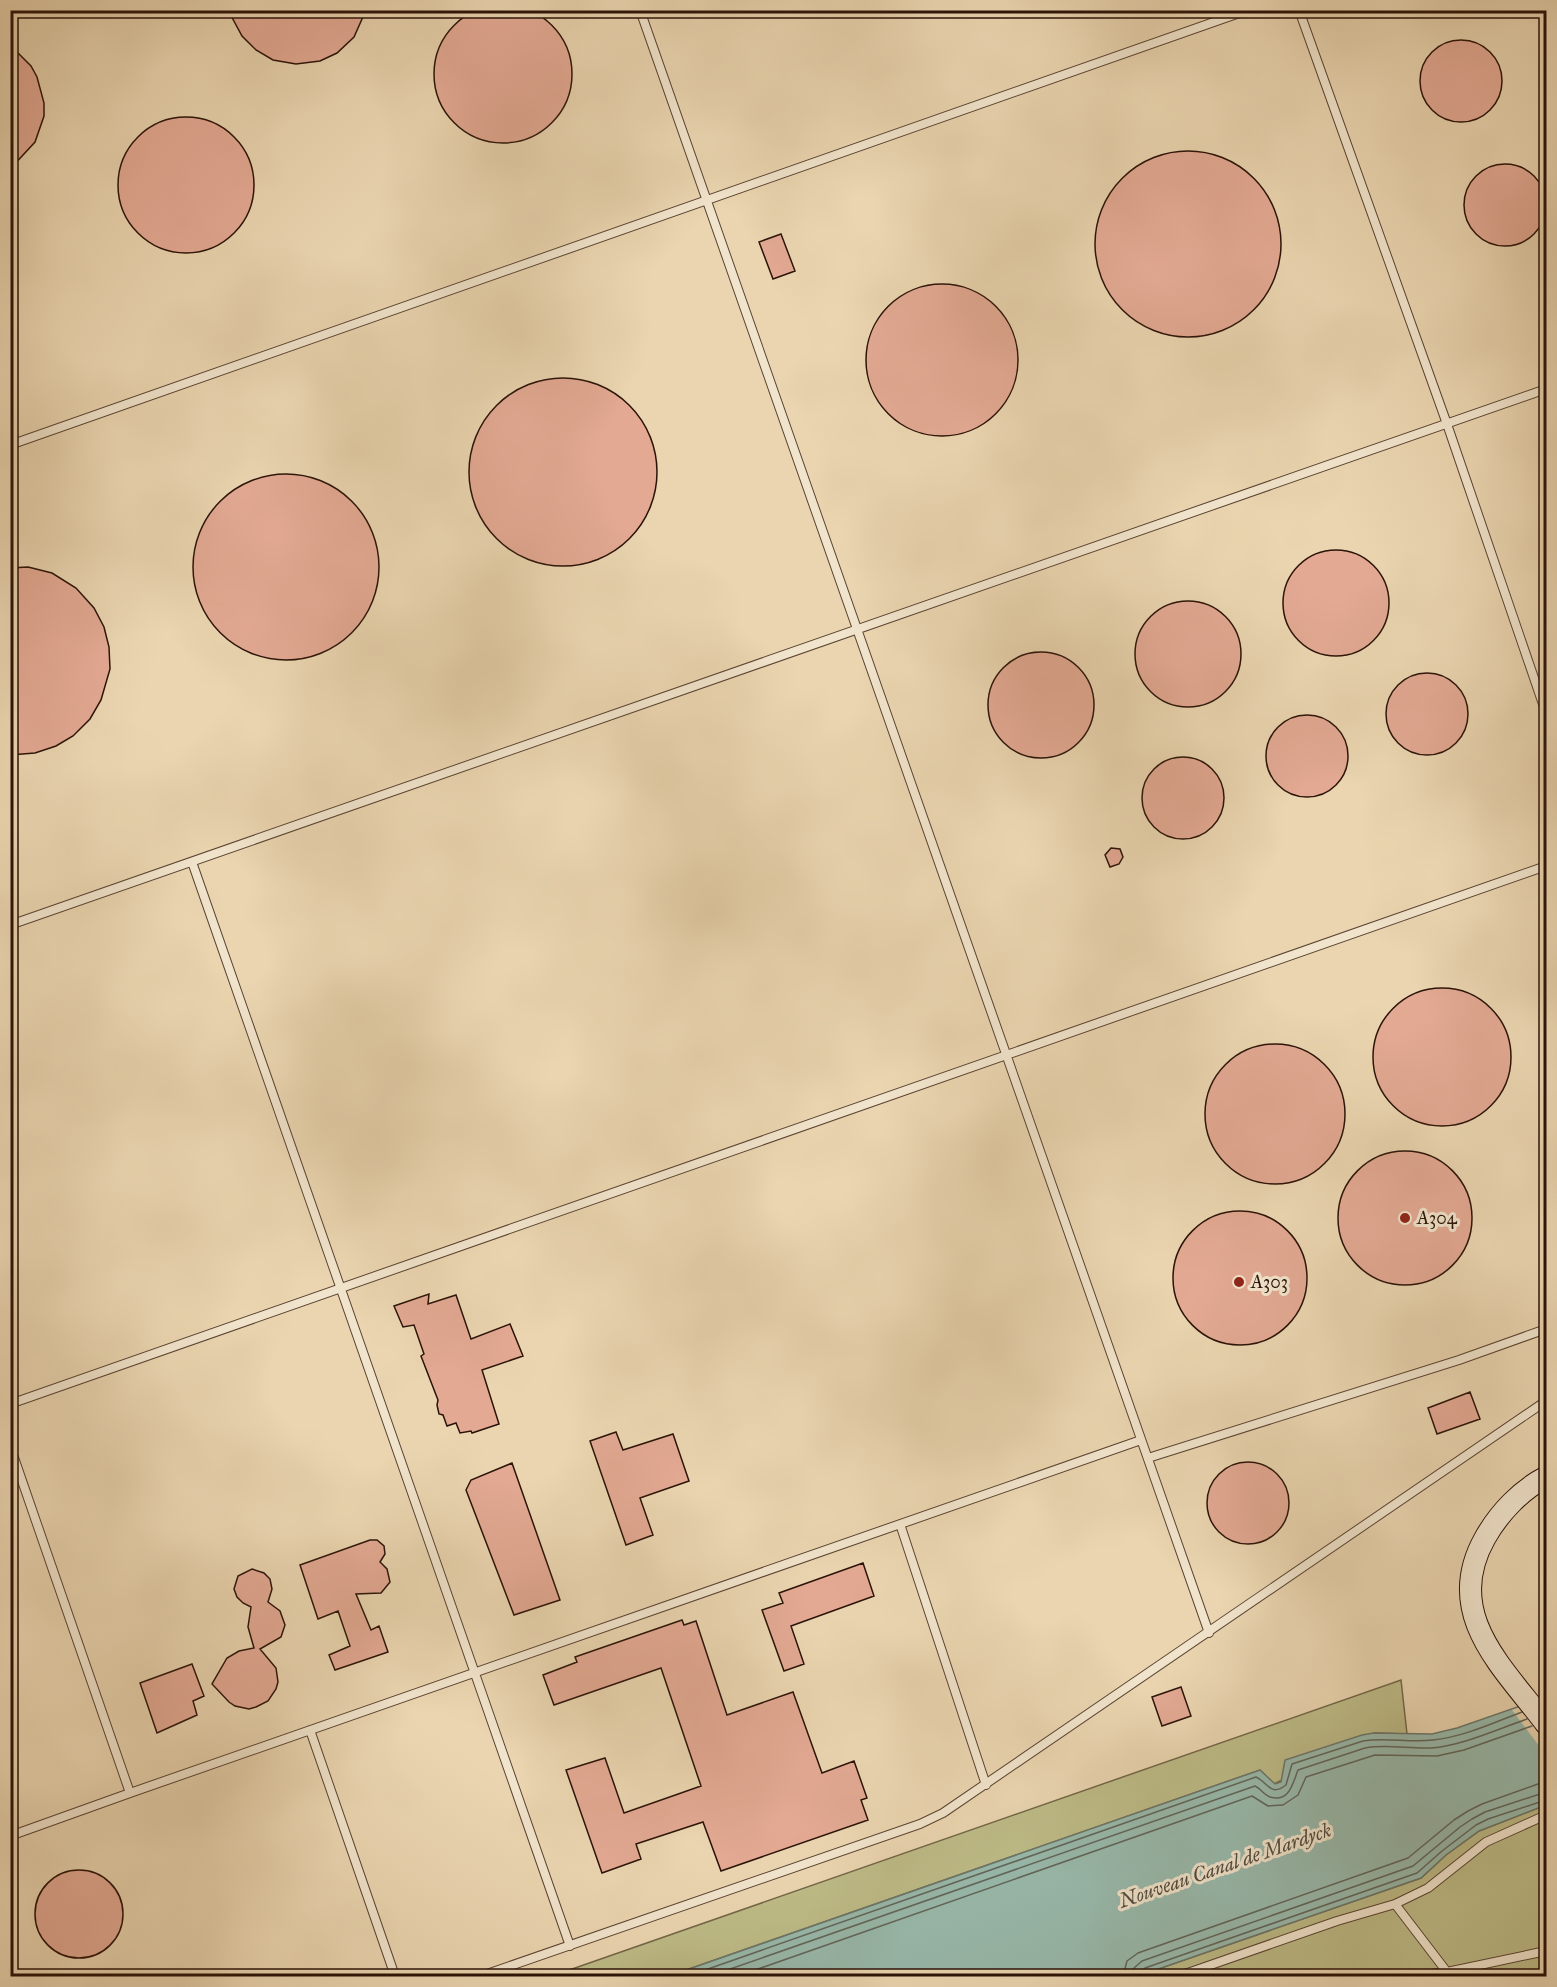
<svg xmlns="http://www.w3.org/2000/svg" width="1557" height="1987" viewBox="0 0 1557 1987" font-family="'IM FELL Great Primer',serif">
	<style>
		.green { fill: #bdbb87; stroke: #746748; stroke-width: 1.5 }
		.water { fill: #98b9ab; stroke: #6c776a; stroke-width: 1.5 }
		.pier { fill: #ead5b0 }
		.lines { fill: none; stroke-linecap: round; stroke-linejoin: round }
		.shore { stroke: #62665a; stroke-width: 1.5 }
		.building { fill: #e3a993; stroke: #2b1308; stroke-width: 1.5 }
		.service-casing { stroke: #5b4432; stroke-width: 10 }
		.secondary-casing { stroke: #2b1308; stroke-width: 23 }
		.service { stroke: #f1e4cc; stroke-width: 8 }
		.secondary { stroke: #f1e4cc; stroke-width: 21 }
		.poi-dot { fill: #8f2418; stroke: #f1e4cc; stroke-width: 2 }
		.labels { text-anchor: middle; stroke-width: 6; stroke-linejoin: round; paint-order: stroke }
		.poi-label { font-size: 18px; fill: #2b1308; stroke: #f1e4cc; text-anchor: start }
		.water-label { font-size: 20px; font-style: italic; fill: #514d41; stroke: #f1e4cc }
	</style>
	<rect width="100%" height="100%" fill="#ead5b0"/>
	<filter id="stains"><feTurbulence type="fractalNoise" baseFrequency=".00333" numOctaves="4"/><feColorMatrix values="0 0 0 0 .2 0 0 0 0 .09 0 0 0 0 .02 0 0 0 .5 -.17"/></filter>
	<radialGradient id="worn" r=".72"><stop offset=".6" stop-color="#630" stop-opacity="0"/><stop offset="1" stop-color="#630" stop-opacity=".3"/></radialGradient>
	<path class="green" d="M 1401,1680 L 1407,1734 L 1374,1733 L 1274,1784 L 1260,1770 L 669,1976 L 552,1976 Z
		M 1546,1805 L 1546,1976 L 1138,1976 L 1421,1878 L 1446,1855 L 1479,1831 Z"/>
	<path class="water" d="M 1546,1697 L 1546,1805 L 1479,1831 L 1446,1855 L 1421,1878 L 1138,1976 L 669,1976 L 1260,1770 L 1275,1784 L 1281,1782 L 1285,1760 L 1362,1735 L 1374,1733 L 1432,1734 L 1457,1728 Z"/>
	<path class="pier" d="M 1541,1699 L 1546,1707 L 1546,1755 L 1512,1710 Z"/>
	<g class="lines">
		<path class="shore" d="M 688,1976 L 1256,1777 C 1269,1783 1270,1797 1286,1785 L 1292,1764 L 1363,1741 C 1386,1737 1410,1743 1433,1740 C 1463,1737 1493,1723 1522,1712
			M 710,1976 L 1255,1786 C 1260,1788 1264,1795 1270,1797 C 1290,1803 1293,1782 1298,1770 L 1365,1748 C 1387,1744 1409,1749 1431,1748 C 1461,1746 1498,1729 1527,1719
			M 738,1976 L 1252,1796 L 1268,1806 L 1283,1805 L 1298,1795 L 1306,1777 L 1375,1755 L 1437,1756 L 1464,1750 L 1532,1726
			M 1123,1976 L 1127,1961 L 1138,1953 L 1408,1858 L 1454,1820 L 1468,1811 L 1482,1804 L 1538,1784 L 1546,1783
			M 1132,1976 L 1134,1968 L 1142,1961 L 1413,1866 L 1460,1827 L 1472,1819 L 1485,1812 L 1546,1792
			M 1140,1976 L 1141,1971 L 1145,1968 L 1417,1873 L 1442,1851 L 1476,1825 L 1488,1819 L 1546,1800"/>
	</g>
	<path class="building" d="M434 74a69 69 0 1 1 138 0a69 69 0 1 1-138 0Z
		M 228,10 L 366,10 L 354,37 L 337,53 L 320,61 L 296,64 L 273,60 L 256,50 L 242,36 Z
		M1420 81a41 41 0 1 1 82 0a41 41 0 1 1-82 0Z
		M 10,45 L 31,66 L 37,77 L 44,103 L 44,116 L 35,142 L 10,169 Z
		M118 185a68 68 0 1 1 136 0a68 68 0 1 1-136 0Z
		M1095 244a93 93 0 1 1 186 0a93 93 0 1 1-186 0Z
		M1464 205a41 41 0 1 1 82 0a41 41 0 1 1-82 0Z
		M 781,234 L 795,271 L 773,279 L 759,242 Z
		M866 360a76 76 0 1 1 152 0a76 76 0 1 1-152 0Z
		M469 472a94 94 0 1 1 188 0a94 94 0 1 1-188 0Z
		M193 567a93 93 0 1 1 186 0a93 93 0 1 1-186 0Z
		M1283 603a53 53 0 1 1 106 0a53 53 0 1 1-106 0Z
		M 28,567 L 52,573 L 76,588 L 94,608 L 104,627 L 109,647 L 110,669 L 101,700 L 90,719 L 73,736 L 56,746 L 35,753 L 10,755 L 10,568 Z
		M1135 654a53 53 0 1 1 106 0a53 53 0 1 1-106 0Z
		M988 705a53 53 0 1 1 106 0a53 53 0 1 1-106 0Z
		M1386 714a41 41 0 1 1 82 0a41 41 0 1 1-82 0Z
		M1266 756a41 41 0 1 1 82 0a41 41 0 1 1-82 0Z
		M1142 798a41 41 0 1 1 82 0a41 41 0 1 1-82 0Z
		M 1111,848 L 1120,849 L 1123,857 L 1119,864 L 1110,867 L 1105,855 Z
		M1373 1057a69 69 0 1 1 138 0a69 69 0 1 1-138 0Z
		M1205 1114a70 70 0 1 1 140 0a70 70 0 1 1-140 0Z
		M1338 1218a67 67 0 1 1 134 0a67 67 0 1 1-134 0Z
		M1173 1278a67 67 0 1 1 134 0a67 67 0 1 1-134 0Z
		M 429,1294 L 428,1304 L 456,1295 L 471,1339 L 510,1324 L 523,1356 L 482,1370 L 499,1424 L 472,1433 L 471,1431 L 460,1433 L 456,1423 L 447,1426 L 443,1415 L 439,1414 L 437,1405 L 438,1400 L 421,1356 L 424,1354 L 414,1325 L 403,1327 L 394,1306 Z
		M 1470,1392 L 1480,1419 L 1437,1434 L 1428,1408 Z
		M 616,1432 L 623,1450 L 673,1434 L 689,1481 L 640,1498 L 653,1535 L 626,1545 L 590,1441 Z
		M1207 1503a41 41 0 1 1 82 0a41 41 0 1 1-82 0Z
		M 512,1463 L 560,1600 L 514,1615 L 466,1490 L 471,1480 Z
		M 370,1540 L 377,1540 L 384,1546 L 385,1554 L 380,1562 L 387,1569 L 390,1582 L 381,1593 L 356,1594 L 371,1630 L 379,1626 L 388,1652 L 335,1670 L 329,1655 L 350,1646 L 338,1611 L 318,1619 L 300,1565 Z
		M 863,1563 L 874,1596 L 791,1626 L 804,1664 L 784,1671 L 762,1610 L 783,1603 L 779,1593 Z
		M 252,1569 L 264,1573 L 270,1579 L 272,1589 L 268,1602 L 280,1611 L 285,1625 L 281,1637 L 260,1649 L 276,1668 L 278,1682 L 276,1689 L 268,1701 L 256,1707 L 249,1709 L 235,1706 L 229,1702 L 212,1684 L 227,1658 L 239,1651 L 254,1648 L 248,1627 L 251,1607 L 243,1603 L 237,1597 L 234,1589 L 238,1576 Z
		M 682,1620 L 684,1625 L 696,1621 L 727,1715 L 793,1692 L 822,1773 L 854,1761 L 867,1798 L 861,1800 L 868,1820 L 721,1871 L 703,1822 L 636,1844 L 641,1859 L 602,1873 L 566,1770 L 605,1758 L 624,1813 L 701,1786 L 661,1668 L 554,1705 L 543,1675 L 577,1662 L 575,1657 Z
		M 192,1664 L 204,1696 L 193,1701 L 197,1715 L 157,1733 L 140,1683 Z
		M 1181,1687 L 1191,1716 L 1162,1726 L 1152,1697 Z
		M35 1914a44 44 0 1 1 88 0a44 44 0 1 1-88 0Z"/>
	<g class="lines">
		<g class="service-casing">
			<path id="service" d="M 640,10 L 1209,1633
				M 1299,10 L 1447,424 L 1546,713
				M 10,445 L 1248,10
				M 192,862 L 570,1946
				M 10,925 L 1546,389
				M 10,1404 L 1546,866
				M 10,1446 L 130,1793 L 10,1836
				M 1148,1458 L 1459,1360 L 1546,1329
				M 900,1524 L 986,1785
				M 310,1730 L 395,1976
				M 130,1793 L 1141,1440
				M 1447,1972 L 1395,1904 L 1428,1888 L 1486,1842 L 1546,1815
				M 481,1976 L 920,1824 L 943,1813 L 1546,1401
				M 1179,1976 L 1337,1921 L 1395,1904
				M 1415,1976 L 1447,1972 L 1546,1951"/>
		</g>
		<g class="secondary-casing">
			<path id="secondary" d="M 1546,1477 C 1521,1490 1499,1513 1485,1538 C 1442,1614 1503,1667 1546,1724"/>
		</g>
		<use href="#service" class="service"/>
		<use href="#secondary" class="secondary"/>
	</g>
	<g class="poi-dot">
		<circle cx="1405" cy="1218" r="6"/>
		<circle cx="1239" cy="1282" r="6"/>
	</g>
	<g class="labels">
		<g class="poi-label">
			<text x="1417" y="1224">A304</text>
			<text x="1251" y="1288">A303</text>
		</g>
		<g class="water-label">
			<text transform="translate(1225 1865) rotate(-19)" y="7">Nouveau Canal de Mardyck</text>
		</g>
	</g>
	<rect width="1557" height="1987" fill="none" stroke="#ead5b0" stroke-width="36"/>
	<rect x="12" y="12" width="1533" height="1963" fill="none" stroke="#2b1308" stroke-width="3"/>
	<rect x="18" y="18" width="1521" height="1951" fill="none" stroke="#2b1308" stroke-width="1.5"/>
	<rect width="100%" height="100%" filter="url(#stains)"/>
	<rect width="100%" height="100%" fill="url(#worn)"/>
</svg>
